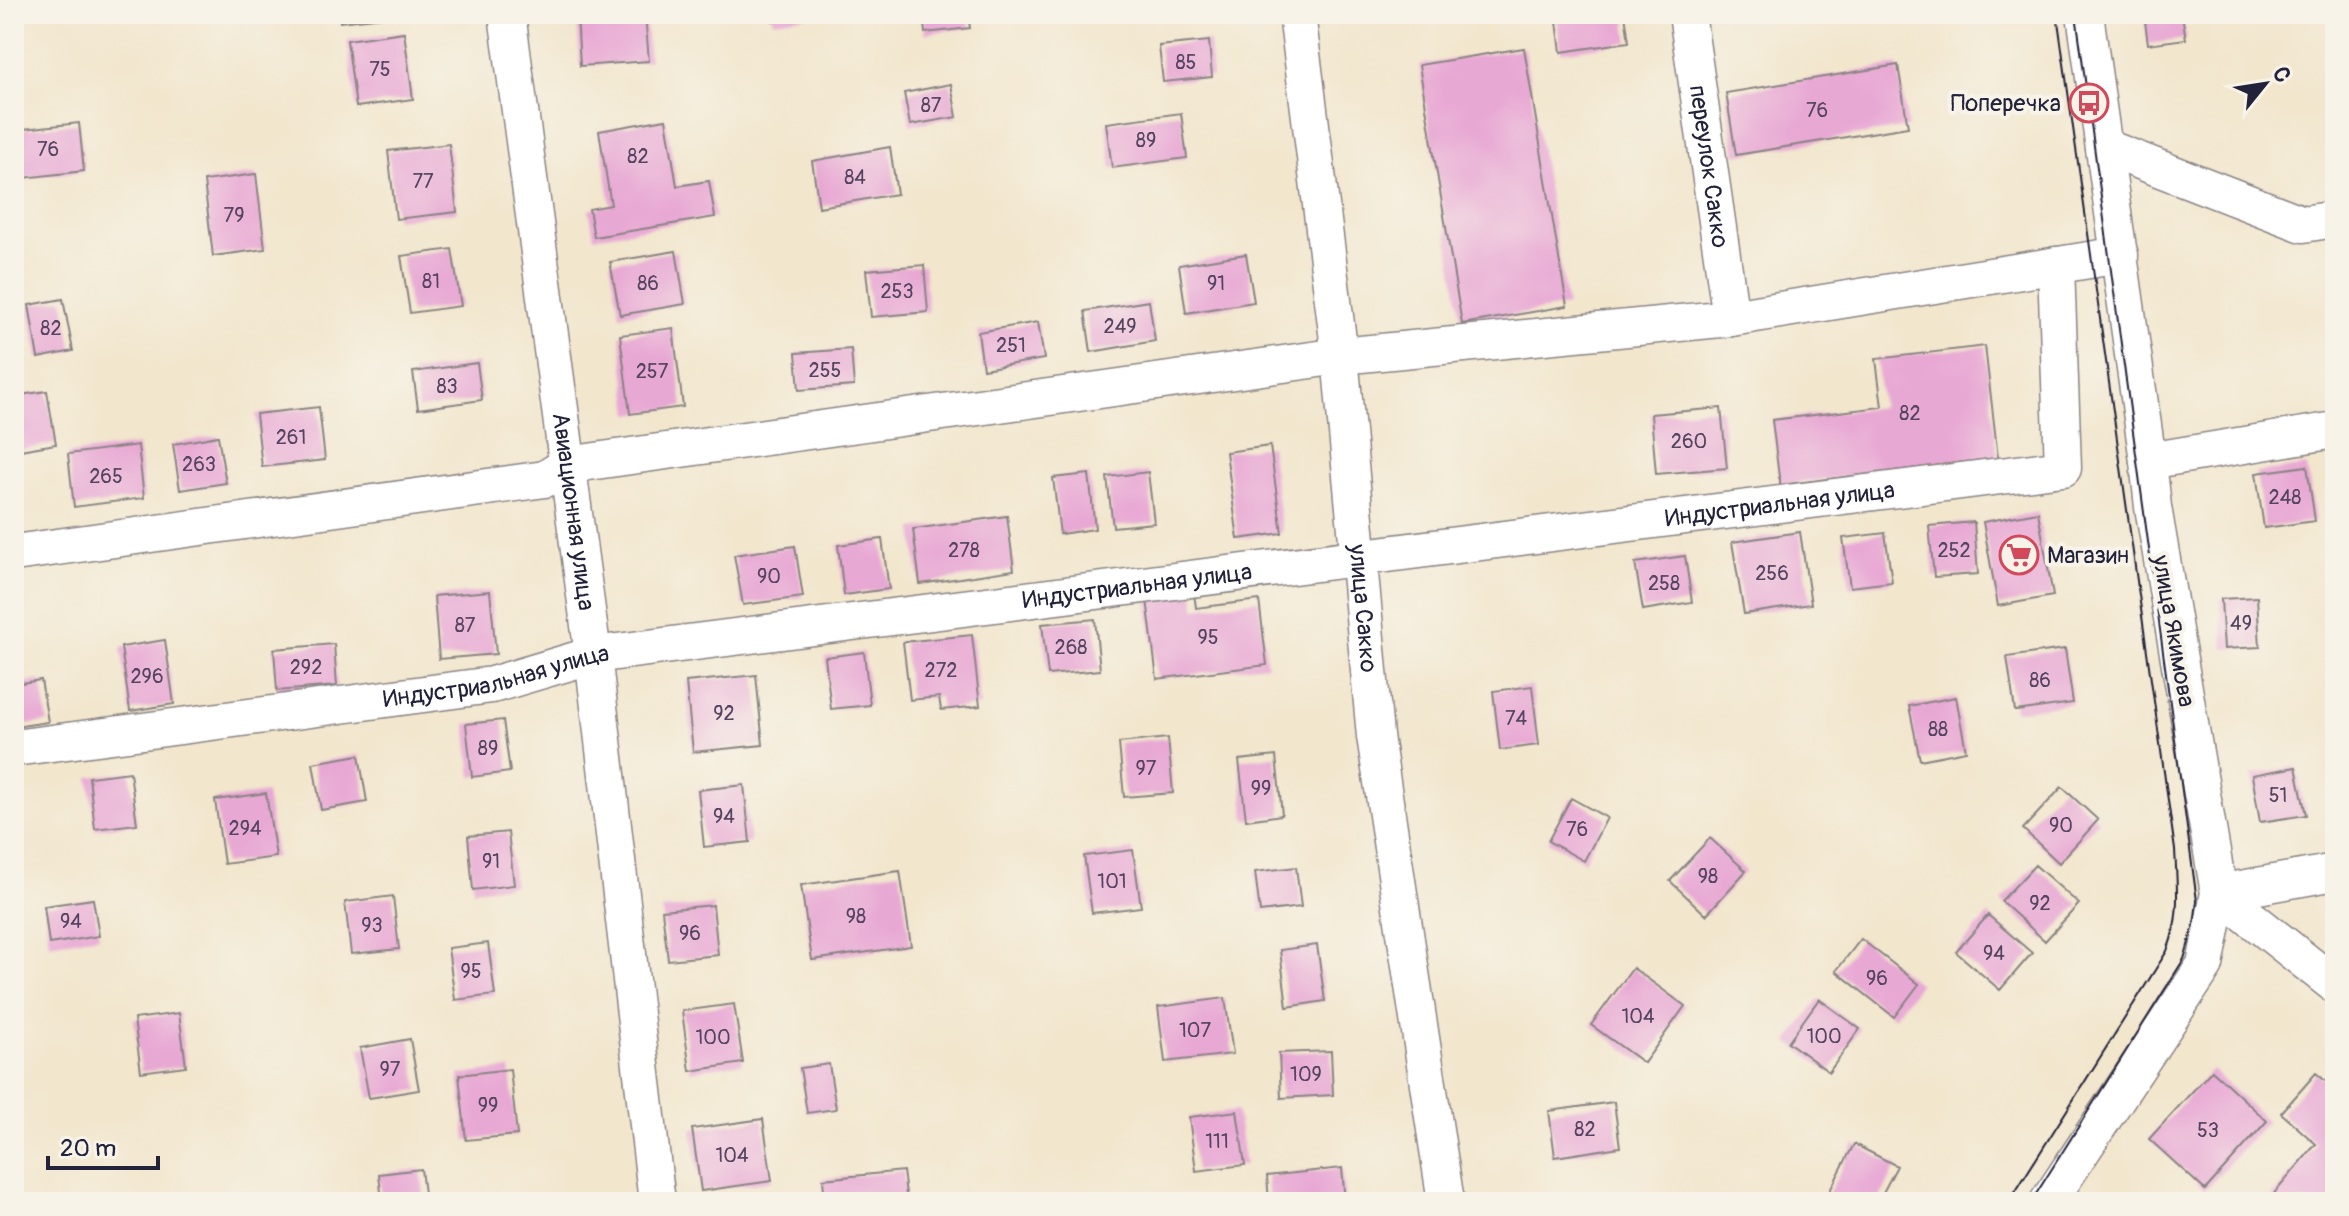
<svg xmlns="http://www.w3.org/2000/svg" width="2349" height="1216" viewBox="0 0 2349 1216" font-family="Pangolin,sans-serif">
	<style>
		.building { fill: #e8a8d4 }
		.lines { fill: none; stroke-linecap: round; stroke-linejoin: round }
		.minor-casing { stroke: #8a8484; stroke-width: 39 }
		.minor { stroke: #fff; stroke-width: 36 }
		.tram { stroke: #22223b; stroke-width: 2 }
		.labels { text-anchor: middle; stroke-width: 8; stroke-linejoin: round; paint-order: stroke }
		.number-label { font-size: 20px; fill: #544461 }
		.poi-label { font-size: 24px; fill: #22223b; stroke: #f7f3e8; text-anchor: end }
		.street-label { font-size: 24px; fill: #22223b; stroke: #f7f3e8 }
	</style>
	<rect width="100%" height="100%" fill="#f7f3e8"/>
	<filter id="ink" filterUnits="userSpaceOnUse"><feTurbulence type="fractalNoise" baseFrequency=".0125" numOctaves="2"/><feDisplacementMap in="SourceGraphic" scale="16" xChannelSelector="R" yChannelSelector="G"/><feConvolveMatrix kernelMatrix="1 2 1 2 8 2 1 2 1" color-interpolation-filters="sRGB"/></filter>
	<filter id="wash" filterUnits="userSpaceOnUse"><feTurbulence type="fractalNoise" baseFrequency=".006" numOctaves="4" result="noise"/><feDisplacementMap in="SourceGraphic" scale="32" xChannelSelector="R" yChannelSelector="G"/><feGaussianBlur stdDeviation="1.8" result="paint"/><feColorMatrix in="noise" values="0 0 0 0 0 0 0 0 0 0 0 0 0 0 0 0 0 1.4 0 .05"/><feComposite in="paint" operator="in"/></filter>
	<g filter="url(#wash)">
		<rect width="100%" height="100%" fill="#f2e6cd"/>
		<g id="blocks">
			<path class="building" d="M 339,14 L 392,14 L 392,16 L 340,22 Z
				M 577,14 L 645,14 L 649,61 L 580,66 Z
				M 772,14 L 810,14 L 810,16 L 773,21 Z
				M 923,14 L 968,14 L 970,28 L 925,33 Z
				M 1556,14 L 1625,14 L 1629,42 L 1561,52 Z
				M 2144,14 L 2182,14 L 2186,39 L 2148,44 Z
				M 404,32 L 413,99 L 356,107 L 347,40 Z
				M 1209,41 L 1212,77 L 1163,82 L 1159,46 Z
				M 1524,48 L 1567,306 L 1462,324 L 1419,65 Z
				M 1898,65 L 1908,127 L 1736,155 L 1726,93 Z
				M 951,84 L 957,117 L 910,125 L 904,93 Z
				M 1181,113 L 1187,158 L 1112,168 L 1106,123 Z
				M 666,119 L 677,186 L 709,181 L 715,217 L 594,237 L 589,209 L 611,205 L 599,131 Z
				M 79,123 L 84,171 L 15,179 L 14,130 Z
				M 449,144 L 457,212 L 396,219 L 388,151 Z
				M 890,147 L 897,194 L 819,207 L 812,161 Z
				M 256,174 L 265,249 L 213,256 L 204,181 Z
				M 452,249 L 461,306 L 410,313 L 401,256 Z
				M 676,251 L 685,304 L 620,315 L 610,262 Z
				M 1246,254 L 1254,302 L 1186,313 L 1179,265 Z
				M 924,265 L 928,312 L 871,317 L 866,270 Z
				M 63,299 L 73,351 L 38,358 L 29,305 Z
				M 1149,301 L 1155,341 L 1091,352 L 1085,311 Z
				M 1038,322 L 1044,359 L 983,369 L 978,332 Z
				M 673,328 L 683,407 L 630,414 L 620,335 Z
				M 1985,346 L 1998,458 L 1780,485 L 1772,420 L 1882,407 L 1876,359 Z
				M 851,349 L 854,386 L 799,390 L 796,353 Z
				M 477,363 L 482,400 L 418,409 L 413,372 Z
				M 47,391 L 56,444 L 14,451 L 14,396 Z
				M 319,407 L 325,460 L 262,467 L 256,414 Z
				M 1721,408 L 1727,468 L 1656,474 L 1651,414 Z
				M 218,436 L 226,483 L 180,490 L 173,444 Z
				M 138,445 L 144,498 L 74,507 L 68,454 Z
				M 1270,446 L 1282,533 L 1238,539 L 1226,452 Z
				M 2307,466 L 2315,521 L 2264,528 L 2256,473 Z
				M 1148,472 L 1154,523 L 1113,527 L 1107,477 Z
				M 1089,474 L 1095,529 L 1060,534 L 1053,478 Z
				M 2038,512 L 2053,596 L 1998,606 L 1983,522 Z
				M 1007,516 L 1014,570 L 920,584 L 913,529 Z
				M 1974,522 L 1978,574 L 1934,577 L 1929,526 Z
				M 1800,532 L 1811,604 L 1744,614 L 1732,542 Z
				M 1885,533 L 1892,582 L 1850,587 L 1843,538 Z
				M 882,539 L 889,589 L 844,595 L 838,545 Z
				M 795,546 L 803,597 L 743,605 L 734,555 Z
				M 1685,556 L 1692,602 L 1643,610 L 1635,563 Z
				M 490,591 L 496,654 L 439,659 L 434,596 Z
				M 1194,593 L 1196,608 L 1259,600 L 1267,665 L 1157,679 L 1147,599 Z
				M 2257,597 L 2260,647 L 2224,649 L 2221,599 Z
				M 1095,619 L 1100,670 L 1048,675 L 1042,624 Z
				M 972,635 L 980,706 L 941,710 L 939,697 L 910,700 L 903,642 Z
				M 165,640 L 174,704 L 130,711 L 121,647 Z
				M 334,644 L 337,686 L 277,691 L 274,649 Z
				M 2065,649 L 2073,703 L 2015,711 L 2007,657 Z
				M 864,652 L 870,705 L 831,709 L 825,657 Z
				M 756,675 L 763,745 L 693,752 L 686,682 Z
				M 41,680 L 48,722 L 14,727 L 14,684 Z
				M 1532,686 L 1539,745 L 1500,750 L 1493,691 Z
				M 1956,697 L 1966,751 L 1920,760 L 1909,706 Z
				M 503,720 L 510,772 L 472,777 L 466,724 Z
				M 1168,738 L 1173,793 L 1124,797 L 1119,743 Z
				M 359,755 L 367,802 L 321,810 L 313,763 Z
				M 1276,756 L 1282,815 L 1246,820 L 1239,760 Z
				M 2296,767 L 2306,815 L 2260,822 L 2252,775 Z
				M 130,772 L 137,824 L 95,829 L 89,777 Z
				M 744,785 L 750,842 L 704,847 L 698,790 Z
				M 2062,787 L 2098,820 L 2059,863 L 2023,829 Z
				M 266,793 L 276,857 L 224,864 L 215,800 Z
				M 1571,798 L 1607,818 L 1584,861 L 1548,841 Z
				M 508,832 L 514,885 L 473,890 L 468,836 Z
				M 1710,838 L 1746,871 L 1706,915 L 1670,881 Z
				M 1133,850 L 1141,907 L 1092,913 L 1084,856 Z
				M 2035,865 L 2079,904 L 2045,941 L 2001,901 Z
				M 1296,867 L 1301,907 L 1260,912 L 1255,872 Z
				M 900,871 L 911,946 L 812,960 L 801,885 Z
				M 393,896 L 399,949 L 351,954 L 345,902 Z
				M 93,899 L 99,936 L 49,944 L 44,906 Z
				M 713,905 L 718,955 L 668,960 L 662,910 Z
				M 1988,915 L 2032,953 L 2000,990 L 1956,952 Z
				M 1861,939 L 1919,984 L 1894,1017 L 1836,971 Z
				M 488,943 L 495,995 L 455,1000 L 448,948 Z
				M 1317,945 L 1325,1001 L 1287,1007 L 1280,950 Z
				M 1633,968 L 1685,1006 L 1644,1063 L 1591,1025 Z
				M 1225,998 L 1233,1054 L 1165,1062 L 1158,1007 Z
				M 1819,999 L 1860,1029 L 1829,1072 L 1788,1042 Z
				M 734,1004 L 743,1063 L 690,1071 L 682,1011 Z
				M 179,1013 L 186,1066 L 141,1072 L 134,1019 Z
				M 410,1039 L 419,1090 L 369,1098 L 360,1048 Z
				M 1331,1051 L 1333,1095 L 1281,1098 L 1279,1053 Z
				M 829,1064 L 836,1109 L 807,1113 L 800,1068 Z
				M 510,1069 L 517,1135 L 466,1140 L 459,1075 Z
				M 2212,1070 L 2267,1121 L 2205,1190 L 2149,1139 Z
				M 2316,1073 L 2335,1089 L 2335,1202 L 2279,1202 L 2272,1196 L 2316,1144 L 2281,1113 Z
				M 1614,1102 L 1620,1147 L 1555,1157 L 1549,1111 Z
				M 1237,1111 L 1245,1165 L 1196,1171 L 1189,1117 Z
				M 763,1119 L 772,1181 L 701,1191 L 692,1129 Z
				M 1854,1144 L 1897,1166 L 1878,1202 L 1824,1202 Z
				M 1342,1168 L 1345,1202 L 1269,1202 L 1267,1176 Z
				M 421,1169 L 425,1202 L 382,1202 L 379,1174 Z
				M 903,1171 L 907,1202 L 825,1202 L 823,1179 Z"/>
		</g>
	</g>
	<g filter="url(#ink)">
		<use href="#blocks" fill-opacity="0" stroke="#8a8484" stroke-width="2"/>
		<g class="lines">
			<g class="minor-casing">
				<g id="minor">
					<path id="s1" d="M 507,14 L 593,655 L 657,1202"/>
					<path id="s2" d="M 1297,14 L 1340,356 L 1375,736 L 1446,1202"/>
					<path id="s3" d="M 1687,14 L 1731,318"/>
					<path d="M 2104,147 L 2303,224 L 2335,219"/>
					<path d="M 2148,461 L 2335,430"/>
					<path d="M 14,553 L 545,479 L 567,465 L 1340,356 L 1731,318 L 2120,255"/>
					<path id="s4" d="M 14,748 L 492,685 L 593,655 L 2063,468 L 2056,265"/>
					<path d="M 2219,893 L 2335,985"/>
					<path d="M 2219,893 L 2335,872"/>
					<path d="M 2048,1202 L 2205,965 L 2219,893 L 2153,507 L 2148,461 L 2085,14"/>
				</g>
			</g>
			<use href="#minor" class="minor"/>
			<path class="tram" d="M 2009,1202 L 2167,951 C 2181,916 2177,887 2175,850 L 2057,14
				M 2031,1202 L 2184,959 L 2194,925 L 2197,901 L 2076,14"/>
		</g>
	</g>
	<defs>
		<g id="bus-ring" transform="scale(2)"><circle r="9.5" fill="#f7f3e8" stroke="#d1495b" stroke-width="1.5"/><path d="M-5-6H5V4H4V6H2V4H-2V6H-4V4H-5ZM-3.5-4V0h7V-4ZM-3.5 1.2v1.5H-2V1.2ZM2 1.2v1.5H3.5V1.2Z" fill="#d1495b"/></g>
		<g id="supermarket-ring" transform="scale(2)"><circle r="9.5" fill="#f7f3e8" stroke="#d1495b" stroke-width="1.5"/><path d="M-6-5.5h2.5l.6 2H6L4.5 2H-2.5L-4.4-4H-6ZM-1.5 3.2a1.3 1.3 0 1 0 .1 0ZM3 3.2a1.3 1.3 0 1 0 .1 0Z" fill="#d1495b"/></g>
	</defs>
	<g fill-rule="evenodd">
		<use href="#bus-ring" x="2089" y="103"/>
		<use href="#supermarket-ring" x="2019" y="555"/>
	</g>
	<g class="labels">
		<g class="number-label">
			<text x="1186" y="69">85</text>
			<text x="380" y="76">75</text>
			<text x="931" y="112">87</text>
			<text x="1817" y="117">76</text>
			<text x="1146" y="147">89</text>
			<text x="48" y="156">76</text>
			<text x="638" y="163">82</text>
			<text x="855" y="184">84</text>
			<text x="423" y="188">77</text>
			<text x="234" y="222">79</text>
			<text x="431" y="288">81</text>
			<text x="648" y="290">86</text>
			<text x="1216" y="290">91</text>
			<text x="897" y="298">253</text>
			<text x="1120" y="333">249</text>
			<text x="51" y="335">82</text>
			<text x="1011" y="352">251</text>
			<text x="825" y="377">255</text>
			<text x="652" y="378">257</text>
			<text x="447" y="393">83</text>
			<text x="1910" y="420">82</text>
			<text x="291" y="444">261</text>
			<text x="1689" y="448">260</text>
			<text x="199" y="471">263</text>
			<text x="106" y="483">265</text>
			<text x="2285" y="504">248</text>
			<text x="964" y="557">278</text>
			<text x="1954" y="557">252</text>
			<text x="1772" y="580">256</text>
			<text x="769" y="583">90</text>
			<text x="1664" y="590">258</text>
			<text x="2241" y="630">49</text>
			<text x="465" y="632">87</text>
			<text x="1208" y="644">95</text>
			<text x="1071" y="654">268</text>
			<text x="306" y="674">292</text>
			<text x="941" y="677">272</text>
			<text x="147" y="683">296</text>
			<text x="2040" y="687">86</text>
			<text x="724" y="720">92</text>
			<text x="1516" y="725">74</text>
			<text x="1938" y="736">88</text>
			<text x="488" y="755">89</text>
			<text x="1146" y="775">97</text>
			<text x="1261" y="795">99</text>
			<text x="2278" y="802">51</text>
			<text x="724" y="823">94</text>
			<text x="2061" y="832">90</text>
			<text x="245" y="835">294</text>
			<text x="1577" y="836">76</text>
			<text x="491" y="868">91</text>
			<text x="1708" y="883">98</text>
			<text x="1112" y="888">101</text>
			<text x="2040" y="910">92</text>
			<text x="856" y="923">98</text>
			<text x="71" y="928">94</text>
			<text x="372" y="932">93</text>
			<text x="690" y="940">96</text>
			<text x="1994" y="960">94</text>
			<text x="471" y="978">95</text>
			<text x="1877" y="985">96</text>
			<text x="1638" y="1023">104</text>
			<text x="1195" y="1037">107</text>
			<text x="1824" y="1043">100</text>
			<text x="713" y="1044">100</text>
			<text x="390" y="1076">97</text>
			<text x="1306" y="1081">109</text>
			<text x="488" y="1112">99</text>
			<text x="1585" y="1136">82</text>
			<text x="2208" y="1137">53</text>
			<text x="1217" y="1148">111</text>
			<text x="732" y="1162">104</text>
		</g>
		<g class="poi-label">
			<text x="2061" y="111">Поперечка</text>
			<text x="2047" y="563" text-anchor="start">Магазин</text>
		</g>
		<g class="street-label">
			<text dy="8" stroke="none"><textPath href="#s3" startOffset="154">переулок Сакко</textPath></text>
			<text dy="8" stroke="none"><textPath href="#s4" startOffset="1784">Индустриальная улица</textPath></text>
			<text dy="8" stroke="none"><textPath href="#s1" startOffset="502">Авиационная улица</textPath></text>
			<text dy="8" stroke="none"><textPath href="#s4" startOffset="1136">Индустриальная улица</textPath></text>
			<text dy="8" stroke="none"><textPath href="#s2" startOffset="598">улица Сакко</textPath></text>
			<text transform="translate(2174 631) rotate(80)" y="8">улица Якимова</text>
			<text dy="8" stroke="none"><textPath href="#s4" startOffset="488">Индустриальная улица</textPath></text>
		</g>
	</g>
	<rect width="2349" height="1216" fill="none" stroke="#f7f3e8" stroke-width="48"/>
	<g transform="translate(2265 84) rotate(60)" stroke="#f7f3e8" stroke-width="6" paint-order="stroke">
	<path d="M0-6L14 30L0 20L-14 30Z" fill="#22223b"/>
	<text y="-12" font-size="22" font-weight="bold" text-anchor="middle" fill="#22223b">С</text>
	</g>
	<path d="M48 1156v12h110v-12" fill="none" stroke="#22223b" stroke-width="4"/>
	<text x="60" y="1156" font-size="24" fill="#22223b" stroke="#f7f3e8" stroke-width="6" paint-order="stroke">20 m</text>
</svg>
